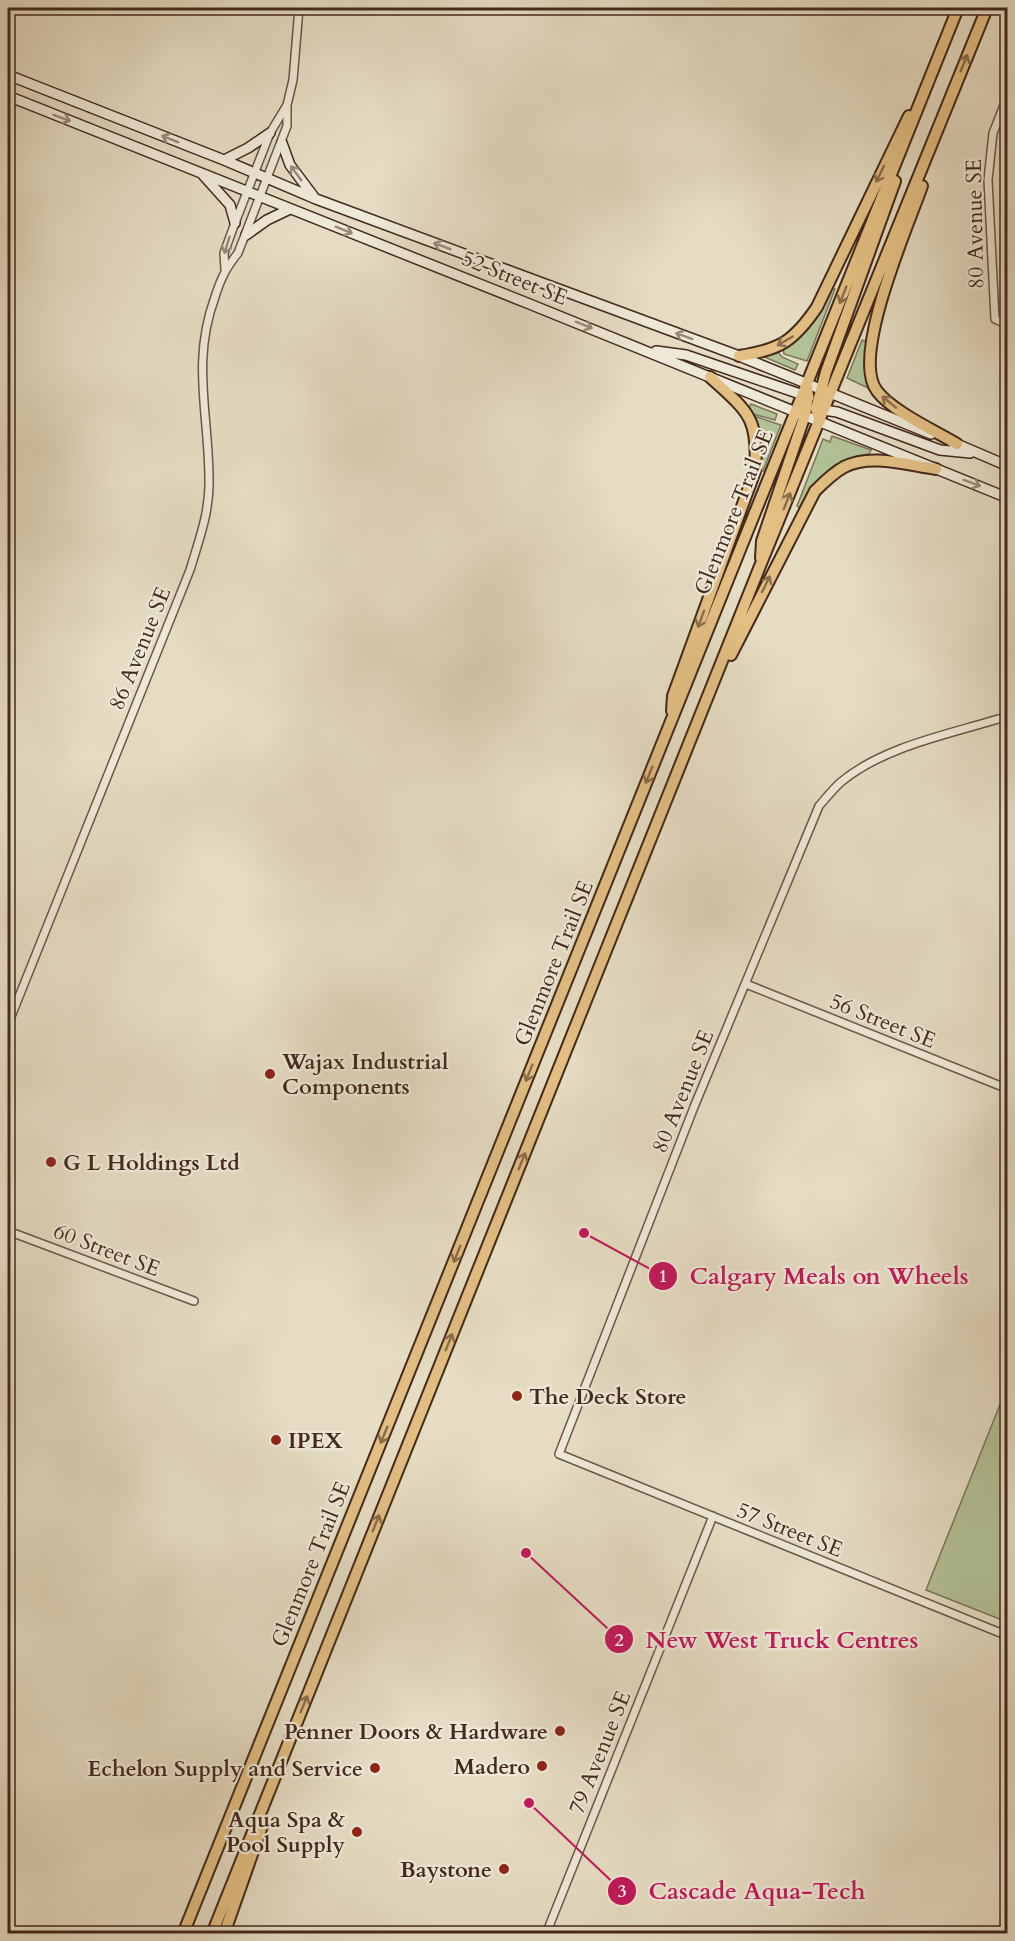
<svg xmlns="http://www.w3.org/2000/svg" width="1015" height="1941" viewBox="0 0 1015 1941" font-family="Cardo,serif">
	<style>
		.green { fill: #b2c196; stroke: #7b7559; stroke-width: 1.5 }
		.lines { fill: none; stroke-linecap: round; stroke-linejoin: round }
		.minor-casing { stroke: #6c5646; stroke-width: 10 }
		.secondary-casing { stroke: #44291c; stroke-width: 12 }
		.primary-casing { stroke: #44291c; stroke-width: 14 }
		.minor { stroke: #eee8d8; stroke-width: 7 }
		.secondary { stroke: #eee8d8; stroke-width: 9 }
		.primary { stroke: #e2be82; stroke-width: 10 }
		.oneway { stroke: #8b6c4a }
		.oneway2 { stroke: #99887a }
		.poi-dot { fill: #8f2418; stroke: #eee8d8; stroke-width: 2 }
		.labels { text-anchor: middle; stroke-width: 4.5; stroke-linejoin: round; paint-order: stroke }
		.street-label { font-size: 22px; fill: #44291c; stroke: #eee8d8 }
		.poi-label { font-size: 22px; font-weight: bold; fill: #44291c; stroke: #eee8d8; text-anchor: end }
		.leader { fill: none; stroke: #c2185b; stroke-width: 2 }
		.callout-dot { fill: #c2185b; stroke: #eee8d8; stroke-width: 2 }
		.mark-label { font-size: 18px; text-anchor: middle; font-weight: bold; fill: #fff }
		.callout-label { font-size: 24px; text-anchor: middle; font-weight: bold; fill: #c2185b; stroke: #eee8d8; stroke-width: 4.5; stroke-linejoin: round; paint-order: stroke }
	</style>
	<rect width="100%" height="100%" fill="#e5dcc3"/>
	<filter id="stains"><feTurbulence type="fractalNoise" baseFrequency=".00333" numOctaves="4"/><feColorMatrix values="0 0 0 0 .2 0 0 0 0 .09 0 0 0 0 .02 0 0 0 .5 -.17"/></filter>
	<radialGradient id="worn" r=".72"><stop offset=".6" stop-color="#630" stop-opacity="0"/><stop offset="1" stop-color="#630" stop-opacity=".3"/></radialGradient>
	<path class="green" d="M 832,288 L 835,289 L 807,361 L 784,354 L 783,349 C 809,330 817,315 832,288 Z
		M 862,340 L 866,342 L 864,366 L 868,388 L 847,378 Z
		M 777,351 L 782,357 L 798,364 L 795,370 L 762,356 Z
		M 751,404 L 777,414 L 775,420 L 753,414 L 749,407 Z
		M 757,417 L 781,425 L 763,471 L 759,470 L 761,439 L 755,418 Z
		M 832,436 L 871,450 L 869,454 C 836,459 816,480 800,508 L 797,506 L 823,439 L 830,442 Z
		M 1007,1387 L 1007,1622 L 926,1590 Z"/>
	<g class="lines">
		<g class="minor-casing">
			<path id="minor" d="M 1008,95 L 993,133 L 988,180 L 995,319 L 1008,325
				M 225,269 L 224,253 L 235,223 L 270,133 L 287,105
				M 1008,719 L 998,719 C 946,735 883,747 841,782 C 833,789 826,798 819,806 L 694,1107 L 559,1454 L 1008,1636
				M 746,984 L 1008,1089
				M 8,1024 L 190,570 C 199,540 210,511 209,480 C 209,414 191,362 215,297 C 221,278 226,268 238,253 L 287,126 L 287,105 L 293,80 L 299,8
				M 8,1231 L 194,1301
				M 546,1934 L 713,1516"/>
		</g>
		<g class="secondary-casing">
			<path id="secondary" d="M 8,75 L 224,160 L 316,199 L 739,356 L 931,434
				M 8,96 L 527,303 L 1008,498
				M 282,143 L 290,165 L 314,197
				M 224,160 L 248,148 L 270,133
				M 203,175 L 230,205 L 235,223
				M 246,235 L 267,220 L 290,209
				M 656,351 L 686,355 L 809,397
				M 817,409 L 837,412 L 940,450 L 970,453
				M 952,442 L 1008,466"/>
		</g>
		<g class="primary-casing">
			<path id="primary" d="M 922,186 C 908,226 850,357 877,391 C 892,411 935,431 957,444
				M 739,356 C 780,350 794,341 817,307 L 909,116
				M 820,421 L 816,409 L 826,372 L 895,181
				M 761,558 L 762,541 L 805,415 L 808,396 L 807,386
				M 731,655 L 815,491 C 824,482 833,473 844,467 C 871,453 907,465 936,469
				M 672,711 L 673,696 L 755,471 C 759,417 748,412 710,377
				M 183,1934 L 958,8
				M 212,1934 L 760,566 L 987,8
				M 224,1934 L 262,1826"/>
		</g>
		<use href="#minor" class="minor"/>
		<use href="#secondary" class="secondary"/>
		<use href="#primary" class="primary"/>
	</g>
	<defs><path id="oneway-shaft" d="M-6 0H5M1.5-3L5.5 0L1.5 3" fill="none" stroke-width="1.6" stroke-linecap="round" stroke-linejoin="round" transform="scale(1.5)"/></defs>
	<g class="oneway">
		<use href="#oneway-shaft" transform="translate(964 63) rotate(-68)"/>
		<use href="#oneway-shaft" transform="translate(880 174) rotate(116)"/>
		<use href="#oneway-shaft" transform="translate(843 295) rotate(112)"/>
		<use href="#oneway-shaft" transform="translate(785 341) rotate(150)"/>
		<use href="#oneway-shaft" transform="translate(889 402) rotate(-141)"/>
		<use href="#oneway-shaft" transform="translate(787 501) rotate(-68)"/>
		<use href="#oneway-shaft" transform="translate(766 584) rotate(-64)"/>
		<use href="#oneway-shaft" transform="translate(701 619) rotate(110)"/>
		<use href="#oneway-shaft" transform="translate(649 775) rotate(112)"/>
		<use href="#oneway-shaft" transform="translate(529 1073) rotate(112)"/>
		<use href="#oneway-shaft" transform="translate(522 1161) rotate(-68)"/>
		<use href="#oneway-shaft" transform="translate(457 1254) rotate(112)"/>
		<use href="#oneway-shaft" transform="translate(449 1342) rotate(-68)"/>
		<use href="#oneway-shaft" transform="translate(384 1435) rotate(112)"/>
		<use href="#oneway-shaft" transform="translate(376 1523) rotate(-68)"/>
		<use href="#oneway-shaft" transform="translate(304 1704) rotate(-68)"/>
	</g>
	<g class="oneway2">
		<use href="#oneway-shaft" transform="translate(62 118) rotate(21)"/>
		<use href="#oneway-shaft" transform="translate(170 139) rotate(-158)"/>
		<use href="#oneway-shaft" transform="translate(296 173) rotate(-126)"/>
		<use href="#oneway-shaft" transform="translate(344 230) rotate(22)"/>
		<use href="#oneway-shaft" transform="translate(227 245) rotate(107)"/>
		<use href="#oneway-shaft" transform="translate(442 246) rotate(-159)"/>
		<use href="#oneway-shaft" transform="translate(584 325) rotate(22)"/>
		<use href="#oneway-shaft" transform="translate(684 336) rotate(-160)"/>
		<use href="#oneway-shaft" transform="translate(972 483) rotate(21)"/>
	</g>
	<g class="poi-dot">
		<circle cx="270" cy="1074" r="6"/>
		<circle cx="51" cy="1162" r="6"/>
		<circle cx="517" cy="1396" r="6"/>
		<circle cx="276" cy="1440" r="6"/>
		<circle cx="560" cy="1731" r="6"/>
		<circle cx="542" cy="1766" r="6"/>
		<circle cx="375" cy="1768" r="6"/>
		<circle cx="357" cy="1832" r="6"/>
		<circle cx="504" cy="1869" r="6"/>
	</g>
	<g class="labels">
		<g class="street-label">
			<text transform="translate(974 224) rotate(-91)" y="8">80 Avenue SE</text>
			<text transform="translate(515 277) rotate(22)" y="8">52 Street SE</text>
			<text transform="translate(733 512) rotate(-68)" y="8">Glenmore Trail SE</text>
			<text transform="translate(139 648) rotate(-68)" y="8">86 Avenue SE</text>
			<text transform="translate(553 963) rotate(-68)" y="8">Glenmore Trail SE</text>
			<text transform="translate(883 1020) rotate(22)" y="8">56 Street SE</text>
			<text transform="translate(682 1091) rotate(-68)" y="8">80 Avenue SE</text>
			<text transform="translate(107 1249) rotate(21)" y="8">60 Street SE</text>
			<text transform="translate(790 1529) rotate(22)" y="8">57 Street SE</text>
			<text transform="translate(310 1564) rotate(-68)" y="8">Glenmore Trail SE</text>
			<text transform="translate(599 1752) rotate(-68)" y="8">79 Avenue SE</text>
		</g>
		<g class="poi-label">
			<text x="282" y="1069" text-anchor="start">Wajax Industrial<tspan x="282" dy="25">Components</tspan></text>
			<text x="63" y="1170" text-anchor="start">G L Holdings Ltd</text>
			<text x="529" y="1404" text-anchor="start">The Deck Store</text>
			<text x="288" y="1448" text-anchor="start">IPEX</text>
			<text x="548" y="1739">Penner Doors &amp; Hardware</text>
			<text x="530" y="1774">Madero</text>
			<text x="363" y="1776">Echelon Supply and Service</text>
			<text x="345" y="1827">Aqua Spa &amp;<tspan x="345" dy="25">Pool Supply</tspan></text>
			<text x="492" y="1877">Baystone</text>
		</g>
	</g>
	<path class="leader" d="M584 1233L663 1276M526 1553L619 1639M529 1803L622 1891"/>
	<g class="callout-dot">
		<circle cx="584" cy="1233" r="6"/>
		<circle cx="526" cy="1553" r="6"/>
		<circle cx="529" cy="1803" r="6"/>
		<circle cx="663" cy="1276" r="15"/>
		<circle cx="619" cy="1639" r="15"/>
		<circle cx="622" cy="1891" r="15"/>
	</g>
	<g class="mark-label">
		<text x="663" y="1282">1</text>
		<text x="619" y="1646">2</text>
		<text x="622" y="1897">3</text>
	</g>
	<g class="callout-label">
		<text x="829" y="1284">Calgary Meals on Wheels</text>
		<text x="782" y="1648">New West Truck Centres</text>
		<text x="757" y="1899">Cascade Aqua-Tech</text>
	</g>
	<rect width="1015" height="1941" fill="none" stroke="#e5dcc3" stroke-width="30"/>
	<rect x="9" y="9" width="997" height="1923" fill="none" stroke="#44291c" stroke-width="3"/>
	<rect x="15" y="15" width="985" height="1911" fill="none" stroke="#44291c" stroke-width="1.5"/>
	<rect width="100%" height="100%" filter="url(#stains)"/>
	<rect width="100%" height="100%" fill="url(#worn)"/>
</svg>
